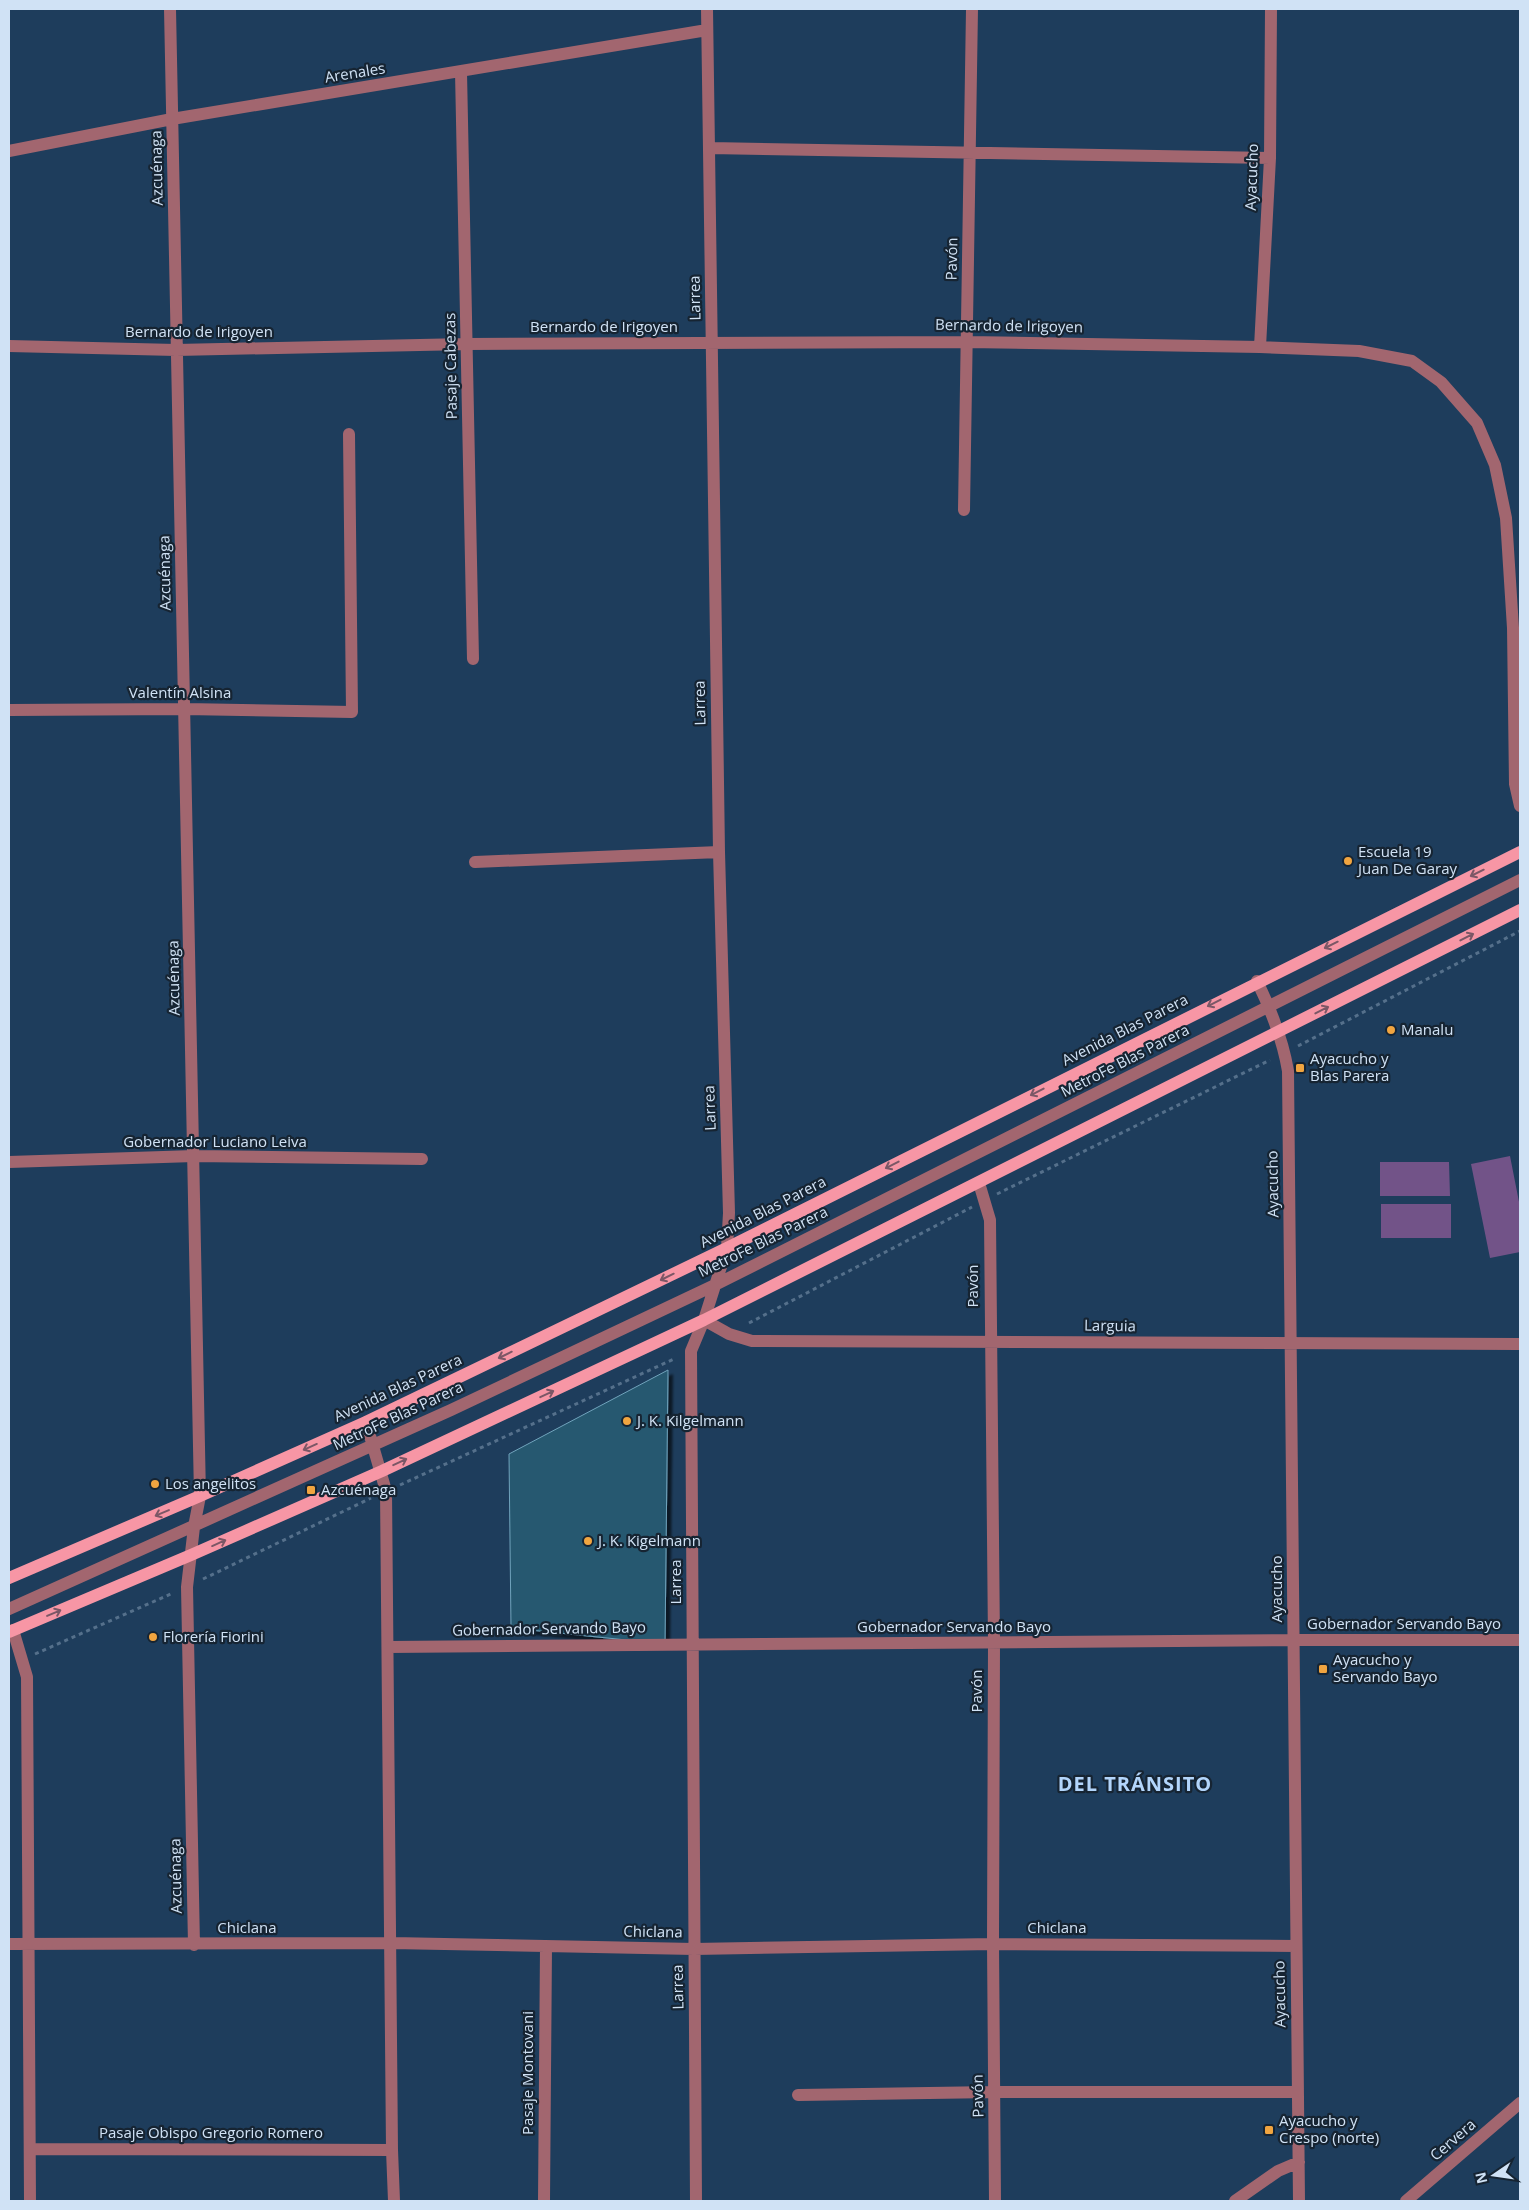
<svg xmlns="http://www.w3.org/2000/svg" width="1529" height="2210" viewBox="0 0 1529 2210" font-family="'Open Sans',sans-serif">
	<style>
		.green { fill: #725388 }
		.building { fill: #275970; stroke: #70a3bc; filter: url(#shadow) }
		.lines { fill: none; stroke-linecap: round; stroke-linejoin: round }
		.path { stroke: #55708b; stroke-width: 3; stroke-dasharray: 4 4; stroke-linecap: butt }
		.minor { stroke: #a2666f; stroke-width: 12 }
		.major { stroke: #f796a5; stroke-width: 12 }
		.oneway { stroke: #7b5766 }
		.poi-dot { fill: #f1a540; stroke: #162432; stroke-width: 2 }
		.labels { text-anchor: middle; stroke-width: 4.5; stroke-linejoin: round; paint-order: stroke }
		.street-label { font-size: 15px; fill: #d0e2f5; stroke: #162432 }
		.poi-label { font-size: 15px; fill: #d0e2f5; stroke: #162432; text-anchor: start }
		.district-label { font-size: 20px; font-weight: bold; letter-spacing: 1px; fill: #b2d5fb; stroke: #162432 }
	</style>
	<defs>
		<filter id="shadow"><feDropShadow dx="4.5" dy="4.5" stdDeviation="1" flood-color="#0009"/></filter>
	</defs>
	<rect width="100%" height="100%" fill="#1e3d5c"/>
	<path class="green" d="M 1510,1156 L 1520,1207 L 1520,1252 L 1490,1258 L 1471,1164 Z
		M 1380,1162 L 1449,1162 L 1450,1196 L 1380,1196 Z
		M 1381,1204 L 1451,1204 L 1451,1238 L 1381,1238 Z"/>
	<path class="building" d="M 668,1370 L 665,1644 L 511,1628 L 509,1454 Z"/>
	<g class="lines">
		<path class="path" d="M 1298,1046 L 1520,931
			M 997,1194 L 1270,1060
			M 749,1323 L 972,1207
			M 400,1485 L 676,1358
			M 203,1579 L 371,1498
			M 35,1654 L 173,1593"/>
		<path class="minor" d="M 170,9 L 200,1496 L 194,1527 L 187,1587 L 194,1945
			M 461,72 L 473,659
			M 710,148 L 1270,158
			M 9,151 L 172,119 L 707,30
			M 9,346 L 176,350 L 467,344 L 967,342 L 1260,347 L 1359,351 L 1412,361 L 1441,382 L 1477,423 L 1495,465 L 1506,518 L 1513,628 L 1515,784 L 1520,806
			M 1260,347 L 1270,158 L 1271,9
			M 964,510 L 972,9
			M 9,710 L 185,709 L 352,712 L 349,434
			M 475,862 L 719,852
			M 1257,981 C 1271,1010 1283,1040 1288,1071 L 1299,2201
			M 9,1162 L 194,1156 L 422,1159
			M 979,1183 L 990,1220 L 994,1643 L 993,1944 L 995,2201
			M 704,1320 L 729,1334 L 752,1341 L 1520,1344
			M 366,1422 L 386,1491 L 392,2150 L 394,2201
			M 9,1609 L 451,1410 L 715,1285 L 1520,880
			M 13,1630 L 27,1677 L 30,2201
			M 388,1647 L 1293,1640 L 1520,1640
			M 9,1944 L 392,1943 L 694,1949 L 993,1944 L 1296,1946
			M 798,2095 L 994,2092 L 1297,2092
			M 30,2149 L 392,2150
			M 544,2201 L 546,1946
			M 696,2201 L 691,1351 L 704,1320 L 727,1248 L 729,1213 L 719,852 L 707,9
			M 1235,2201 L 1278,2171 L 1299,2162
			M 1406,2201 L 1520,2103"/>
		<path class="major" d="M 9,1578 L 200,1496 L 366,1422 L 727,1248 L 1520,852
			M 9,1632 L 191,1555 L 382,1471 L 704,1320 L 1520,910"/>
	</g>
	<defs><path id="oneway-shaft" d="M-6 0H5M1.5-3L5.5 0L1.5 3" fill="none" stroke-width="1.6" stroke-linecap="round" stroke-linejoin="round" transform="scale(1.25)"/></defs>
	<g class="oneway">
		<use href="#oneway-shaft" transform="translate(1477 873) rotate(154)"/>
		<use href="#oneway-shaft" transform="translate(1467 937) rotate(-27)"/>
		<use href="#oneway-shaft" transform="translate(1331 945) rotate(154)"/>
		<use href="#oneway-shaft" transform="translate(1214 1003) rotate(153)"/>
		<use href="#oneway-shaft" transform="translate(1322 1010) rotate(-27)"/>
		<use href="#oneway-shaft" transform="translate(1037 1092) rotate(153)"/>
		<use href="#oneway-shaft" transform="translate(892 1165) rotate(153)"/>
		<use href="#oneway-shaft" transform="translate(667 1277) rotate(154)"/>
		<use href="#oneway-shaft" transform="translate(505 1355) rotate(154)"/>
		<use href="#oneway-shaft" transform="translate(547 1394) rotate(-25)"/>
		<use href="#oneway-shaft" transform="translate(310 1447) rotate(156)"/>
		<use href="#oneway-shaft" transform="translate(400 1462) rotate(-25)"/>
		<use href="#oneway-shaft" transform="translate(162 1513) rotate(157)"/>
		<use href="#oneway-shaft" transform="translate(219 1543) rotate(-24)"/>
		<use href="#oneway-shaft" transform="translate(54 1613) rotate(-23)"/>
	</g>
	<g class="poi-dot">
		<circle cx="1348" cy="861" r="5"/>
		<circle cx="1391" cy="1030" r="5"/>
		<rect x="1295" y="1063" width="10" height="10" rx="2.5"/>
		<circle cx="627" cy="1421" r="5"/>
		<circle cx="155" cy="1484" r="5"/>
		<rect x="306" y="1485" width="10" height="10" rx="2.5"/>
		<circle cx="588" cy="1541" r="5"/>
		<circle cx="153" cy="1637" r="5"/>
		<rect x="1318" y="1664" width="10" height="10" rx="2.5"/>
		<rect x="1264" y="2125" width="10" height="10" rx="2.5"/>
	</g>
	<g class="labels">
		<g class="street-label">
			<text transform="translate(355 73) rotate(-9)" y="5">Arenales</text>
			<text transform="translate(157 168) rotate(-91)" y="5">Azcuénaga</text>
			<text transform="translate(1252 177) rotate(-88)" y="5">Ayacucho</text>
			<text transform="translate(952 259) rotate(-89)" y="5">Pavón</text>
			<text transform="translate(695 298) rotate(-91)" y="5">Larrea</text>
			<text transform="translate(1009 326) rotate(1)" y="5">Bernardo de Irigoyen</text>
			<text x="604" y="332">Bernardo de Irigoyen</text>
			<text x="199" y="337">Bernardo de Irigoyen</text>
			<text transform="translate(451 366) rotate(-91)" y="5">Pasaje Cabezas</text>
			<text transform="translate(165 573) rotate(-91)" y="5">Azcuénaga</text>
			<text x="180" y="698">Valentín Alsina</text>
			<text transform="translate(700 703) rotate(-91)" y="5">Larrea</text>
			<text transform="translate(174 978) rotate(-91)" y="5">Azcuénaga</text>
			<text transform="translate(1125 1030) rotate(-27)" y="5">Avenida Blas Parera</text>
			<text transform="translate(1125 1061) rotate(-27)" y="5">MetroFe Blas Parera</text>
			<text transform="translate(710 1108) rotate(-92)" y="5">Larrea</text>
			<text x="215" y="1147">Gobernador Luciano Leiva</text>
			<text transform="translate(1273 1184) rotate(-91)" y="5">Ayacucho</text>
			<text transform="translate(763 1212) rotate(-27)" y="5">Avenida Blas Parera</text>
			<text transform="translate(763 1242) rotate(-26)" y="5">MetroFe Blas Parera</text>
			<text transform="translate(973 1286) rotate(-90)" y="5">Pavón</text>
			<text transform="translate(1110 1326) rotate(1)" y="5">Larguia</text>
			<text transform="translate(398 1388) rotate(-25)" y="5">Avenida Blas Parera</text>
			<text transform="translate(398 1416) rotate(-25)" y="5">MetroFe Blas Parera</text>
			<text transform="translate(676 1582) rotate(-90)" y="5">Larrea</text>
			<text transform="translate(1277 1589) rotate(-90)" y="5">Ayacucho</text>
			<text x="1404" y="1629">Gobernador Servando Bayo</text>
			<text x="954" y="1632">Gobernador Servando Bayo</text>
			<text transform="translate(549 1629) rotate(-1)" y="5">Gobernador Servando Bayo</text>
			<text transform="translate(977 1691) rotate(-90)" y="5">Pavón</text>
			<text transform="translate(176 1876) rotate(-91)" y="5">Azcuénaga</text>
			<text x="247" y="1933">Chiclana</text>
			<text x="1057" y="1933">Chiclana</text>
			<text transform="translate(653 1932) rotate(1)" y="5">Chiclana</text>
			<text transform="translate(678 1987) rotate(-91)" y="5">Larrea</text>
			<text transform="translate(1280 1994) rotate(-91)" y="5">Ayacucho</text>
			<text transform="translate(528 2073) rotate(-90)" y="5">Pasaje Montovani</text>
			<text transform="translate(978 2096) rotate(-91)" y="5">Pavón</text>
			<text x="211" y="2138">Pasaje Obispo Gregorio Romero</text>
			<text transform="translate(1453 2140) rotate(-41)" y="5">Cervera</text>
		</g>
		<g class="poi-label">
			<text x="1358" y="857">Escuela 19<tspan x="1358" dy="17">Juan De Garay</tspan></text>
			<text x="1401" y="1035">Manalu</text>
			<text x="1310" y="1064">Ayacucho y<tspan x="1310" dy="17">Blas Parera</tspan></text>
			<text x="637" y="1426">J. K. Kilgelmann</text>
			<text x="165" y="1489">Los angelitos</text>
			<text x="321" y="1495">Azcuénaga</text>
			<text x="598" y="1546">J. K. Kigelmann</text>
			<text x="163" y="1642">Florería Fiorini</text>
			<text x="1333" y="1665">Ayacucho y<tspan x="1333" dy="17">Servando Bayo</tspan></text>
			<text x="1279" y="2126">Ayacucho y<tspan x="1279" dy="17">Crespo (norte)</tspan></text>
		</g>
		<g class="district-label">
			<text x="1135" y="1791">DEL TRÁNSITO</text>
		</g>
	</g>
	<rect width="1529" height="2210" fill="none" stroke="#d0e2f5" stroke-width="20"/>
	<g transform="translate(1494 2175) rotate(257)" stroke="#162432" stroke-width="4" paint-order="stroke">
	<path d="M0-4L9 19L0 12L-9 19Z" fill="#d0e2f5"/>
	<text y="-8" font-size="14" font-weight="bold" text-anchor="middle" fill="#d0e2f5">N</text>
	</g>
</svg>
